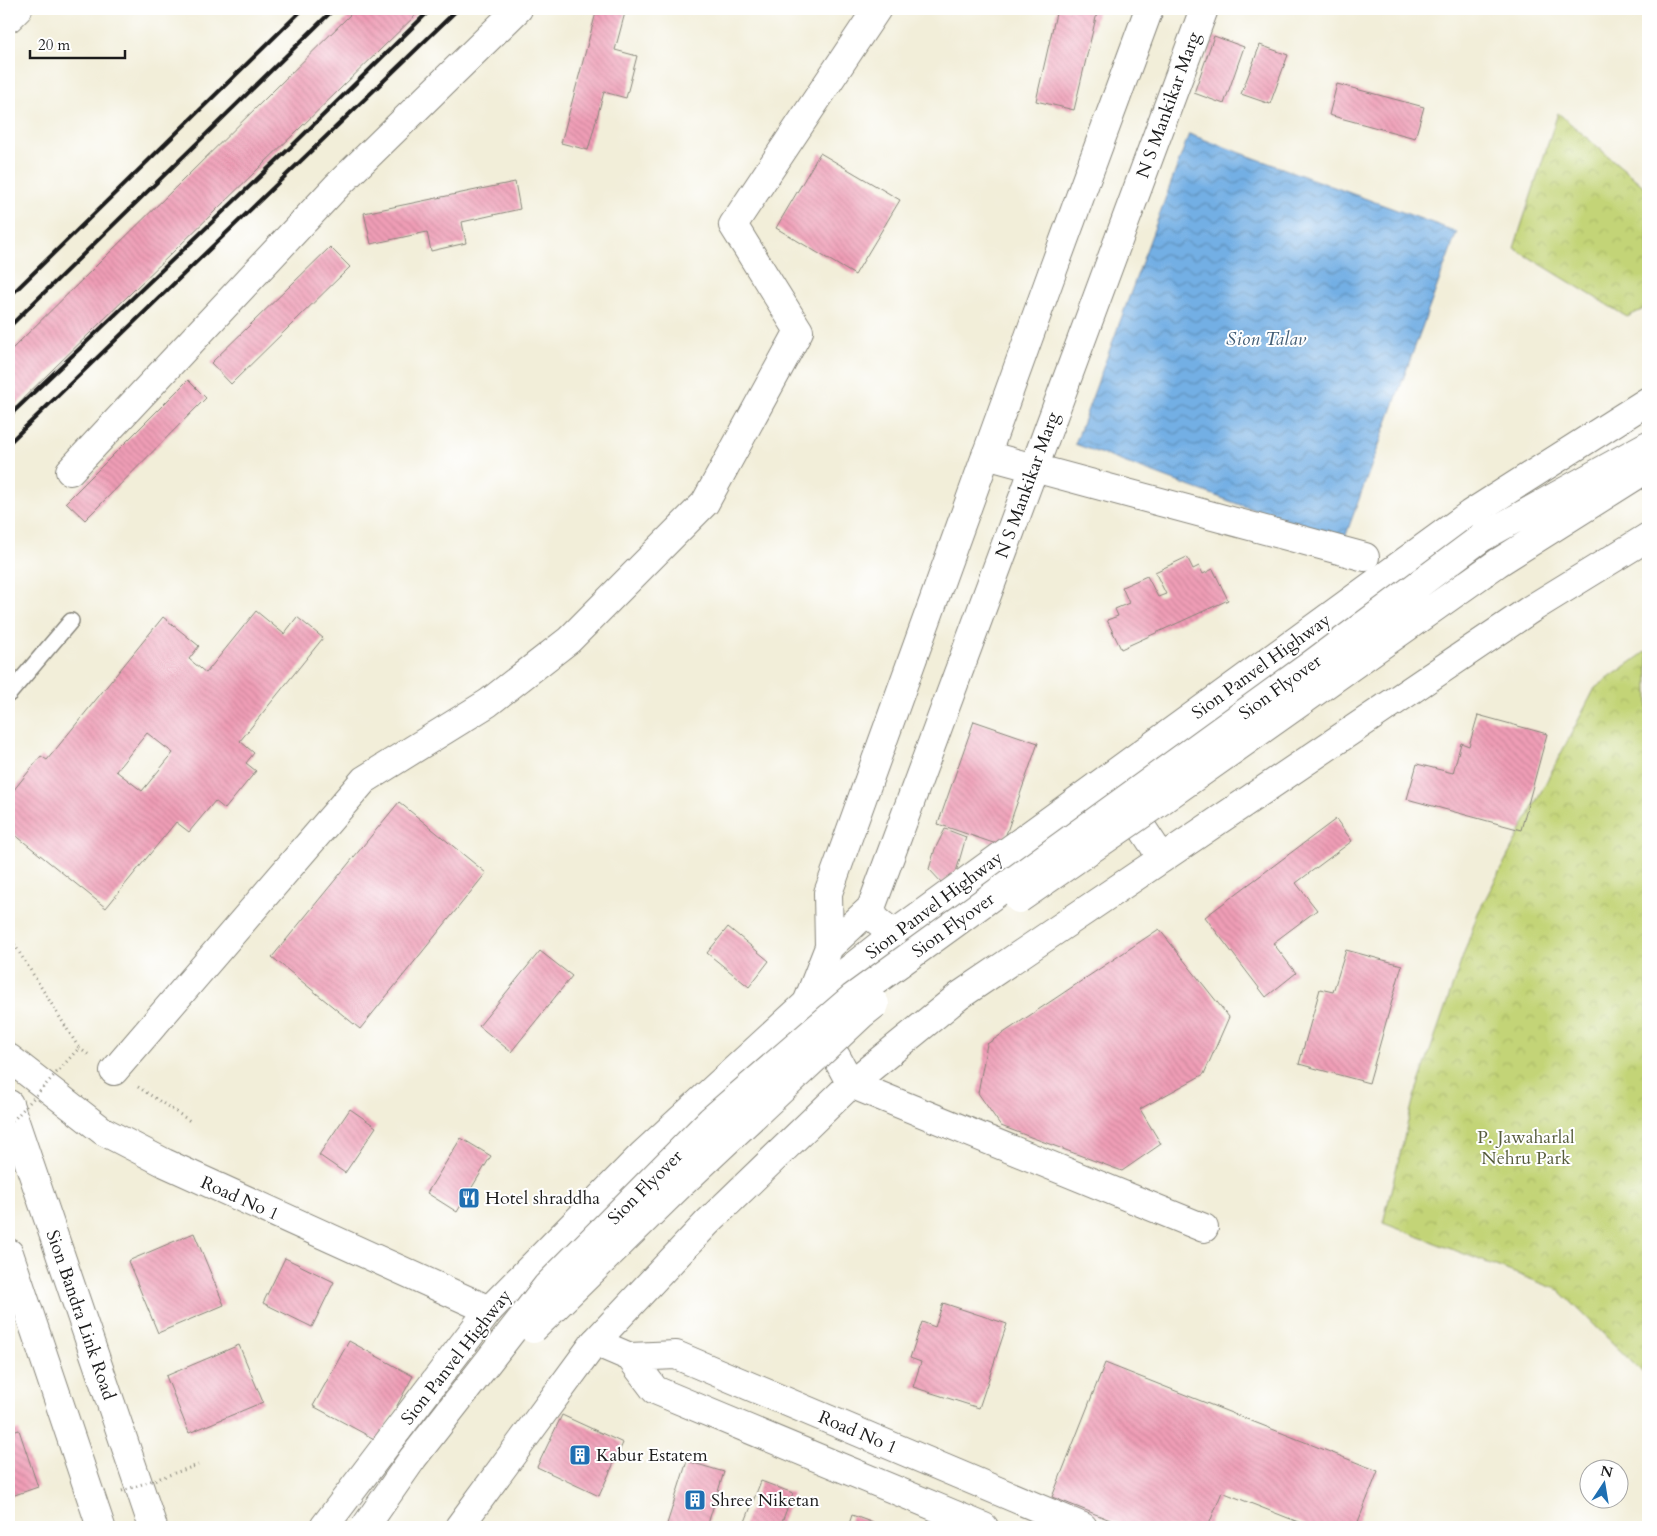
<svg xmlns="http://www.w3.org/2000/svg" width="1657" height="1536" viewBox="0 0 1657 1536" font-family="Cardo,serif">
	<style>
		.park { fill: url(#park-crowns); stroke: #70784a }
		.water { fill: url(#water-waves); stroke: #486680 }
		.building { fill: url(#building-back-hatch); fill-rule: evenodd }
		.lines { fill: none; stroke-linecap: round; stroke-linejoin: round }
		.service-casing { stroke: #87857a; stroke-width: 18 }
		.minor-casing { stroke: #87857a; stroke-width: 30 }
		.secondary-casing { stroke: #87857a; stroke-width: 30 }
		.primary-casing { stroke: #87857a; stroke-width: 30 }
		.trunk-casing { stroke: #87857a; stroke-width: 30 }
		.path { stroke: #87857a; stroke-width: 3; stroke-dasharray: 1 4; stroke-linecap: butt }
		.service { stroke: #fff; stroke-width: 15 }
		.minor { stroke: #fff; stroke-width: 28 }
		.secondary { stroke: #fff; stroke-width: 28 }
		.primary { stroke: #fff; stroke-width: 28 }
		.trunk { stroke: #fff; stroke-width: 28 }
		.rail { stroke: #1c1c1c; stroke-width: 4 }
		.trunk-bridge-casing { stroke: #87857a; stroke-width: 30; stroke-linecap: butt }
		.path-bridge { stroke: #87857a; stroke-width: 3; stroke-dasharray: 1 4; stroke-linecap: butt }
		.trunk-bridge { stroke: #fff; stroke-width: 28 }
		.labels { text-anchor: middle; stroke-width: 4; stroke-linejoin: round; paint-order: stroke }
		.street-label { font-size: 18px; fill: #1c1c1c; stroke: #fff }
		.park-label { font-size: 18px; fill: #565c3c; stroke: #fff }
		.poi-label { font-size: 18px; fill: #1c1c1c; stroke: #fff; text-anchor: start }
		.water-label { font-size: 19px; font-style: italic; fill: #435e76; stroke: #fff }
	</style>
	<defs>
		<pattern id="park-crowns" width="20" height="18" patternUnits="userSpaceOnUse" patternTransform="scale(1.25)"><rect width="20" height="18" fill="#c3d477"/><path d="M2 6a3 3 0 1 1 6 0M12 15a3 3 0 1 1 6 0" fill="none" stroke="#a7b566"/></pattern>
		<pattern id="water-waves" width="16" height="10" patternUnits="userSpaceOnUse" patternTransform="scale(1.25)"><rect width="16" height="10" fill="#73afe4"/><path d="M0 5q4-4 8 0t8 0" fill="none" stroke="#5e8eb8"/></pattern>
		<pattern id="building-back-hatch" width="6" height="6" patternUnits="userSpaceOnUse" patternTransform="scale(1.25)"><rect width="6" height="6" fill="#ef9db6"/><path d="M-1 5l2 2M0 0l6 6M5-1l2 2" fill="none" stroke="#cc879c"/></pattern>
	</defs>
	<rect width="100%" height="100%" fill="#fff"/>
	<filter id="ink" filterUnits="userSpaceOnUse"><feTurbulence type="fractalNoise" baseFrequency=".02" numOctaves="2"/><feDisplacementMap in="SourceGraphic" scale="10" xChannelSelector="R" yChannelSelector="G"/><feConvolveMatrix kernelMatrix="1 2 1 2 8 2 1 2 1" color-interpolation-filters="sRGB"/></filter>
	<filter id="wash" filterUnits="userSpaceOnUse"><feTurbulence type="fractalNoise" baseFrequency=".0096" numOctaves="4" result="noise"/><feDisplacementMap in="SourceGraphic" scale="20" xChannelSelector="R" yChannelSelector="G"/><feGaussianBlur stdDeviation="1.12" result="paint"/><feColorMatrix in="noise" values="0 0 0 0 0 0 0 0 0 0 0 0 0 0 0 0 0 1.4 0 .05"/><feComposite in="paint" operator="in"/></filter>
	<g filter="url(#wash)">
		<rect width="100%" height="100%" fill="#f2eed9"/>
		<path class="park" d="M 1558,113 L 1648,190 L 1648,307 L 1627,317 L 1514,248 Z
			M 1648,650 L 1648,1378 L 1559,1290 L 1383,1223 L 1414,1097 L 1478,913 L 1595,688 Z"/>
		<path class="water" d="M 1189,134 L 1457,232 L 1343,543 L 1075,444 Z"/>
		<g id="blocks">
			<path class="building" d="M 356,9 L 422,9 L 9,412 L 9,352 Z
				M 597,9 L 626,9 L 615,50 L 637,56 L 626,98 L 604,92 L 588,150 L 561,143 Z
				M 1057,9 L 1098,9 L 1074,110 L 1036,101 Z
				M 1214,36 L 1244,47 L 1224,104 L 1194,93 Z
				M 1260,45 L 1288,55 L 1270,104 L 1241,94 Z
				M 1337,84 L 1424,107 L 1415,138 L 1329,115 Z
				M 820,153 L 900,200 L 855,275 L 776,228 Z
				M 515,182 L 520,209 L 462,222 L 466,243 L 431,251 L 427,232 L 371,244 L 364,213 Z
				M 330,247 L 350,267 L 231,384 L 211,363 Z
				M 188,380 L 206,398 L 85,520 L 66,502 Z
				M 1187,557 L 1193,569 L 1199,566 L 1203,574 L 1213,569 L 1228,600 L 1121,649 L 1107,620 L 1118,616 L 1115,609 L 1129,603 L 1122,587 L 1147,576 L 1158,597 L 1166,594 L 1155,572 Z
				M 256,611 L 284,634 L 297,617 L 323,638 L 240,741 L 254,753 L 246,763 L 256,771 L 225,809 L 215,801 L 189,832 L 176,822 L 106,908 L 9,830 L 9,796 L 41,756 L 47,760 L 163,617 L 199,646 L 189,659 L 206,673 ZM 147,733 L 173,753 L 142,791 L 116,771 Z
				M 1478,715 L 1547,734 L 1521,830 L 1407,799 L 1417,764 L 1453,773 L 1461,743 L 1469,746 Z
				M 974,721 L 1038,743 L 1002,846 L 938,824 Z
				M 399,802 L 486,873 L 360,1029 L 272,957 Z
				M 1336,819 L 1352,841 L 1296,883 L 1317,910 L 1273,943 L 1296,973 L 1266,997 L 1205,917 Z
				M 945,829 L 966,837 L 956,872 L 942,883 L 929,869 L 935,849 Z
				M 728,927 L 769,961 L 749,987 L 707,953 Z
				M 1159,929 L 1229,1017 L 1204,1074 L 1140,1109 L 1161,1144 L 1122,1171 L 1001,1126 L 978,1093 L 987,1044 Z
				M 1346,950 L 1402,965 L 1369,1083 L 1299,1064 L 1320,989 L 1333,992 Z
				M 540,951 L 572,976 L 511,1052 L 479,1026 Z
				M 350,1109 L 376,1127 L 345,1173 L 319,1155 Z
				M 461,1138 L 491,1156 L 457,1212 L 427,1193 Z
				M 194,1233 L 224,1305 L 158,1333 L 128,1261 Z
				M 285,1258 L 334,1282 L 312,1327 L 263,1303 Z
				M 943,1303 L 1007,1324 L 979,1408 L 913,1387 L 921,1362 L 910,1358 L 922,1322 L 935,1327 Z
				M 349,1341 L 413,1376 L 378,1441 L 313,1406 Z
				M 239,1345 L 263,1402 L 189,1433 L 166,1376 Z
				M 1105,1363 L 1378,1471 L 1356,1527 L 1311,1527 L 1222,1492 L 1208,1527 L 1128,1527 L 1052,1497 Z
				M 562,1415 L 623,1443 L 599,1496 L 537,1467 Z
				M 19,1430 L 38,1487 L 9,1497 L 9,1433 Z
				M 687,1461 L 724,1472 L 707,1527 L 666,1527 Z
				M 761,1481 L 793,1493 L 780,1527 L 743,1527 Z
				M 852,1515 L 884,1527 L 848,1527 Z"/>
		</g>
	</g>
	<g filter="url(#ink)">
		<use href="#blocks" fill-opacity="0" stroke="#87857a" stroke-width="1"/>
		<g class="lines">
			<g class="service-casing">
				<path id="service" d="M 9,694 L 71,621"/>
			</g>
			<g class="minor-casing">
				<path id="minor" d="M 986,455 L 1365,557
					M 70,471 L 336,187 L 518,9
					M 114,1071 L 364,780 L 488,703 L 569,640 L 705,503 L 799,331 L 733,225 L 877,9
					M 851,1084 L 1204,1228"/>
			</g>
			<g class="secondary-casing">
				<path id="secondary" d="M 829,947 L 871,908 L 1204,9
					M 9,1058 L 103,1131 L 165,1163 L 489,1310
					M 851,1084 L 807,1003 L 829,947 L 828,893 L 1053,270 L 1149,9
					M 595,1342 L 630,1357 L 676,1355 L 1083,1527
					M 630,1357 L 655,1390 L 984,1527"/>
			</g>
			<g class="primary-casing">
				<path id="primary" d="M 9,18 L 18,9
					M 1123,799 L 1162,858
					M 871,908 L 875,919 L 894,934
					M 9,1104 L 153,1527
					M 9,1253 L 101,1527
					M 324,1527 L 489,1310 L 642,1155 L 807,1003 L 894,934 L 1470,514 L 1648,401
					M 459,1527 L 595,1342 L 707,1223 L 851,1084 L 959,996 L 1531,609 L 1648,537"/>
			</g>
			<g class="trunk-casing">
				<path id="trunk" d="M 1481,538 L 1648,445
					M 1499,562 L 1648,468"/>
			</g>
			<path class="path" d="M 9,481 L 12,478
				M 79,1048 L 89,1055
				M 138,1087 L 190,1121"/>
			<use href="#service" class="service"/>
			<use href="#minor" class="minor"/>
			<use href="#secondary" class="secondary"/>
			<use href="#primary" class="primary"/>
			<use href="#trunk" class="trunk"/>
			<path class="rail" d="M 9,297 L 303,9
				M 9,327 L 334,9
				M 9,416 L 295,143 L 431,9
				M 9,443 L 458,9"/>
			<g class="trunk-bridge-casing">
				<path id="trunk-bridge" d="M 1019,899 L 1161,801 L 1499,562
					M 533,1329 L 677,1188 L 861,1015 L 875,1004
					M 365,1527 L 413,1458 L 547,1286 L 711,1120 L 852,998 L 1312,664 L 1481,538"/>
			</g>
			<path class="path-bridge" d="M 9,936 L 79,1048 L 9,1125
				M 122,1491 L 198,1465"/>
			<use href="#trunk-bridge" class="trunk-bridge"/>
		</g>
	</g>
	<defs>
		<g id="restaurant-square" transform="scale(1.125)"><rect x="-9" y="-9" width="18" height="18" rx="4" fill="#1f6fb2" stroke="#fff"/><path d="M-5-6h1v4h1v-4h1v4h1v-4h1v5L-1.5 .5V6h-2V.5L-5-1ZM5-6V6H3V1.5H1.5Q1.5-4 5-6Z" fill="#fff"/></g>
		<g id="building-square" transform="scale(1.125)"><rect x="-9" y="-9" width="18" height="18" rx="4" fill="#1f6fb2" stroke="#fff"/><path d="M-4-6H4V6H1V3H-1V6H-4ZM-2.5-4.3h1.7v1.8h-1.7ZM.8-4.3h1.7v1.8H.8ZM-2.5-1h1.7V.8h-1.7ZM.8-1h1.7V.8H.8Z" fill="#fff"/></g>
	</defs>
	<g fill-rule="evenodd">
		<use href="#restaurant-square" x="469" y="1198"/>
		<use href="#building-square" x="580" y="1455"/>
		<use href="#building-square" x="695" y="1500"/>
	</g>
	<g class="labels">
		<g class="street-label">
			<text transform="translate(1168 105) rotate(-70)" y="6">N S Mankikar Marg</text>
			<text transform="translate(1027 485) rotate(-70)" y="6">N S Mankikar Marg</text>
			<text transform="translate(1261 666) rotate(-36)" y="6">Sion Panvel Highway</text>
			<text transform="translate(1280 687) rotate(-36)" y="6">Sion Flyover</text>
			<text transform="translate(934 905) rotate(-37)" y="6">Sion Panvel Highway</text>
			<text transform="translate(953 925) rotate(-36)" y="6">Sion Flyover</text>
			<text transform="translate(645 1187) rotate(-45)" y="6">Sion Flyover</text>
			<text transform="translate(240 1198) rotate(24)" y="6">Road No 1</text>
			<text transform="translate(81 1315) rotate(71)" y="6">Sion Bandra Link Road</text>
			<text transform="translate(456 1357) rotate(-52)" y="6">Sion Panvel Highway</text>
			<text transform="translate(858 1432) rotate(23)" y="6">Road No 1</text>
		</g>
		<g class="park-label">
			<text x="1526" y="1143">P. Jawaharlal<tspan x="1526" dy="21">Nehru Park</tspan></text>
		</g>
		<g class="poi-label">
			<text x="485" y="1204">Hotel shraddha</text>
			<text x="596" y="1461">Kabur Estatem</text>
			<text x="711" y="1506">Shree Niketan</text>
		</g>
		<g class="water-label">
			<text x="1266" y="345">Sion Talav</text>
		</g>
	</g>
	<rect width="1657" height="1536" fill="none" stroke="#fff" stroke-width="30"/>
	<g transform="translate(1604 1484) rotate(12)"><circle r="24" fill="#ffffff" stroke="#a4a4a4"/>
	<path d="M0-4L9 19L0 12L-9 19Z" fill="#1f6fb2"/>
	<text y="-8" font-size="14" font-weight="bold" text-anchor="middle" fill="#1c1c1c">N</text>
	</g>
	<path d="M30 50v8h95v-8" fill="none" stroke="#1c1c1c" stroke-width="2.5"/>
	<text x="38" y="50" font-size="15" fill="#1c1c1c" stroke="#ffffff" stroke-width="4" paint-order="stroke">20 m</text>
</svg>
